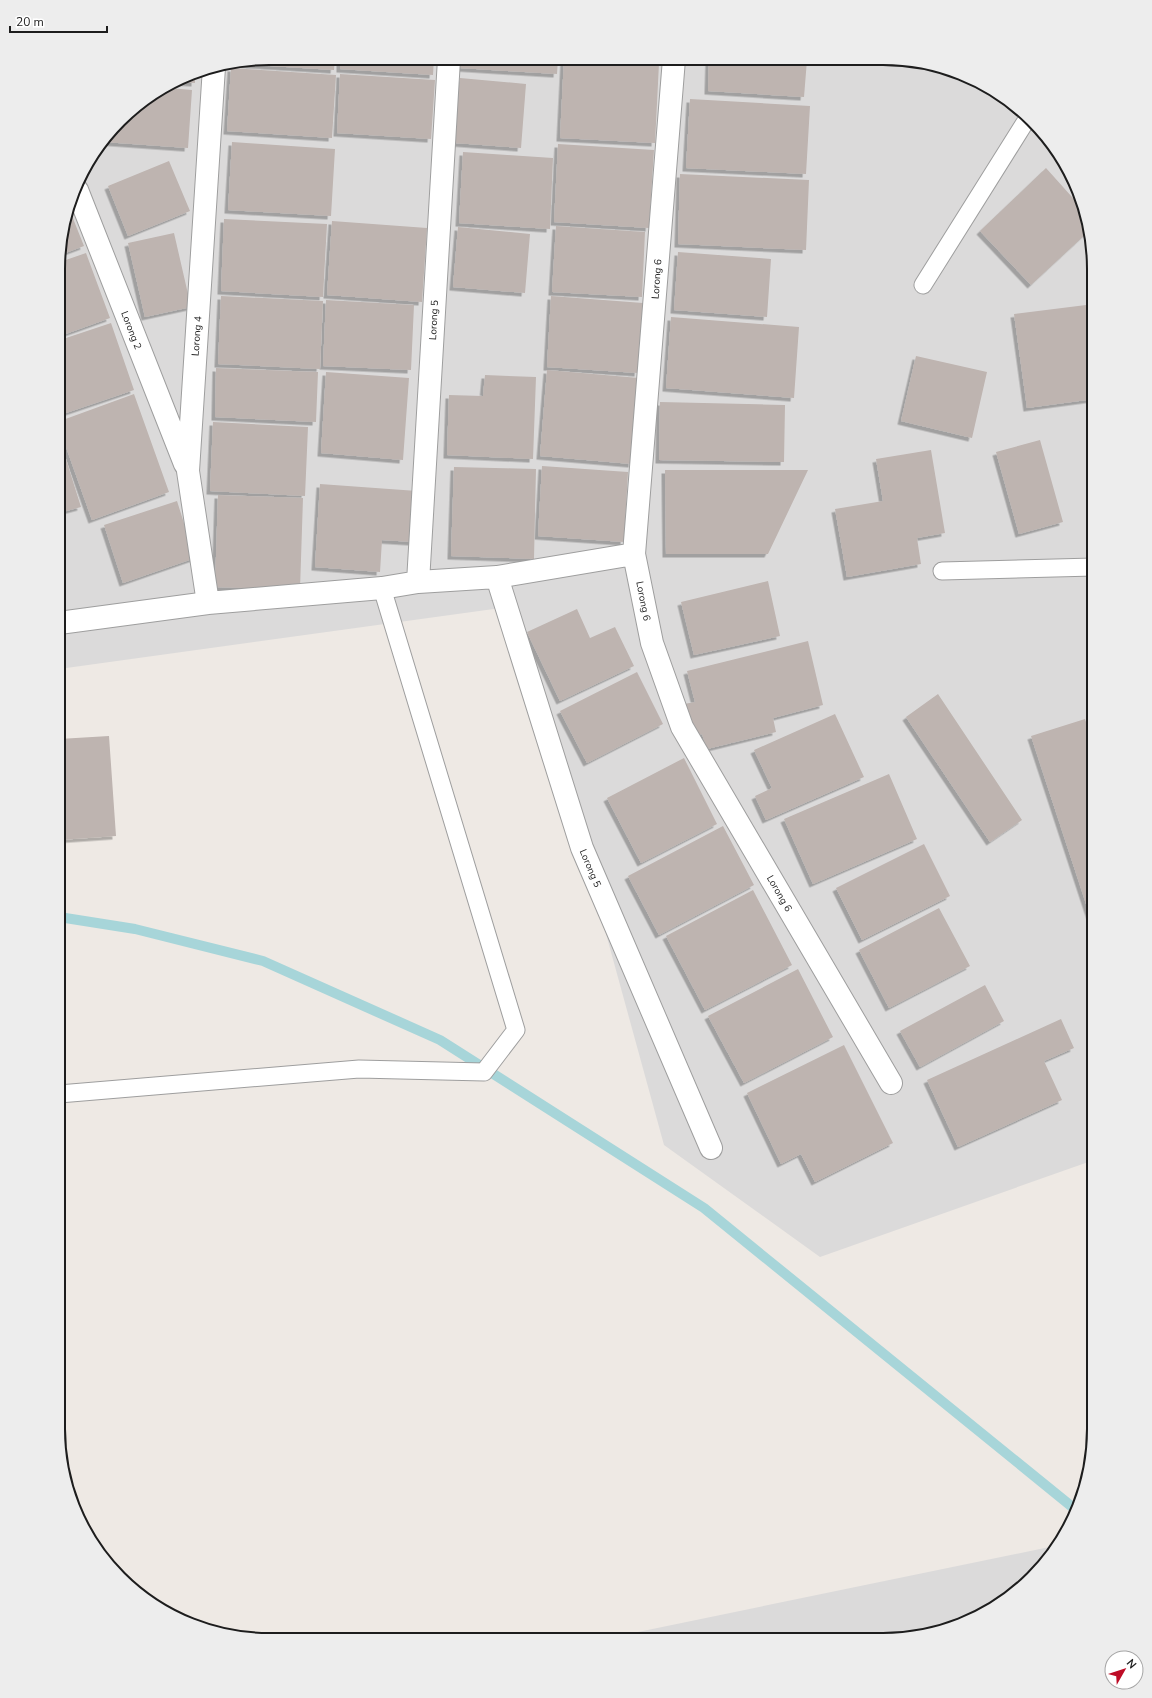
<svg xmlns="http://www.w3.org/2000/svg" width="1152" height="1698" viewBox="0 0 1152 1698" font-family="'Nunito Sans',sans-serif">
	<style>
		.residential { fill: #dbdada }
		.lines { fill: none; stroke-linecap: round; stroke-linejoin: round }
		.stream { stroke: #a7d5d9; stroke-width: 10 }
		.building { fill: #beb4b0; filter: url(#shadow) }
		.service-casing { stroke: #9e9e9e; stroke-width: 19 }
		.minor-casing { stroke: #9e9e9e; stroke-width: 24 }
		.service { stroke: #fff; stroke-width: 17 }
		.minor { stroke: #fff; stroke-width: 22 }
		.labels { text-anchor: middle; stroke-width: 4; stroke-linejoin: round; paint-order: stroke }
		.street-label { font-size: 10px; fill: #1d1d1d; stroke: #fff }
		.rim { fill: none; stroke: #1d1d1d; stroke-width: 2 }
	</style>
	<defs>
		<filter id="shadow"><feDropShadow dx="-3.5" dy="3.5" stdDeviation="0" flood-color="#0004"/></filter>
	</defs>
	<rect width="100%" height="100%" fill="#eee9e4"/>
	<path class="residential" d="M 269,58 L 910,60 L 963,74 L 1011,102 L 1050,141 L 1078,188 L 1094,269 L 1094,1160 L 820,1257 L 664,1145 L 516,606 L 59,669 L 60,242 L 86,164 L 130,110 L 201,69 Z
		M 1059,1545 L 1011,1596 L 964,1624 L 883,1640 L 604,1639 Z"/>
	<g class="lines">
		<path class="stream" d="M 59,917 L 135,929 L 263,961 L 440,1040 L 704,1208 L 1076,1510"/>
	</g>
	<path class="building" d="M 269,58 L 335,58 L 334,70 L 236,64 Z
		M 340,58 L 434,58 L 433,75 L 340,69 Z
		M 460,59 L 558,59 L 557,74 L 460,68 Z
		M 564,59 L 659,63 L 655,143 L 560,138 Z
		M 709,59 L 807,60 L 804,97 L 708,91 Z
		M 231,68 L 336,75 L 332,138 L 227,131 Z
		M 195,73 L 195,83 L 180,82 L 187,78 Z
		M 340,74 L 435,80 L 431,139 L 337,133 Z
		M 460,78 L 526,84 L 521,148 L 455,143 Z
		M 169,88 L 192,90 L 188,148 L 104,142 L 130,110 Z
		M 690,99 L 810,106 L 806,174 L 686,168 Z
		M 232,142 L 335,149 L 331,216 L 228,210 Z
		M 558,144 L 654,150 L 649,228 L 554,222 Z
		M 463,152 L 553,158 L 550,229 L 459,223 Z
		M 169,161 L 190,211 L 128,236 L 108,186 Z
		M 1046,168 L 1081,207 L 1087,233 L 1031,285 L 980,231 Z
		M 680,174 L 809,180 L 806,250 L 678,244 Z
		M 70,211 L 84,246 L 60,255 L 60,242 Z
		M 224,219 L 327,224 L 323,297 L 221,291 Z
		M 332,221 L 427,228 L 422,302 L 327,295 Z
		M 556,226 L 645,232 L 642,297 L 552,292 Z
		M 458,227 L 530,234 L 525,293 L 453,287 Z
		M 174,233 L 191,307 L 145,317 L 128,243 Z
		M 678,252 L 771,259 L 767,317 L 674,310 Z
		M 86,253 L 110,318 L 60,336 L 60,262 Z
		M 221,296 L 323,301 L 320,369 L 218,364 Z
		M 551,296 L 643,303 L 638,373 L 547,367 Z
		M 326,300 L 414,305 L 411,370 L 323,366 Z
		M 1094,304 L 1094,399 L 1027,408 L 1014,314 Z
		M 671,317 L 799,327 L 794,398 L 666,388 Z
		M 111,323 L 134,390 L 60,415 L 60,340 Z
		M 916,356 L 987,372 L 972,438 L 901,421 Z
		M 216,368 L 318,372 L 316,422 L 215,417 Z
		M 547,370 L 639,378 L 632,464 L 540,456 Z
		M 326,372 L 409,378 L 403,460 L 321,453 Z
		M 485,375 L 536,377 L 533,459 L 447,455 L 449,395 L 483,396 Z
		M 134,394 L 169,492 L 92,520 L 60,430 L 60,421 Z
		M 660,402 L 785,405 L 784,462 L 659,460 Z
		M 213,422 L 308,427 L 305,496 L 210,491 Z
		M 60,440 L 81,507 L 59,513 Z
		M 1040,440 L 1063,522 L 1019,534 L 996,452 Z
		M 931,450 L 945,533 L 917,538 L 921,564 L 847,577 L 835,509 L 883,501 L 876,459 Z
		M 542,466 L 628,472 L 624,542 L 538,536 Z
		M 454,467 L 536,469 L 534,559 L 451,556 Z
		M 665,470 L 808,470 L 768,554 L 666,554 Z
		M 320,484 L 417,491 L 414,542 L 382,540 L 380,572 L 315,567 Z
		M 218,495 L 303,498 L 300,590 L 215,587 Z
		M 177,501 L 195,558 L 123,583 L 104,525 Z
		M 768,581 L 780,636 L 694,655 L 681,602 Z
		M 577,609 L 590,638 L 615,627 L 634,666 L 560,701 L 527,632 Z
		M 808,641 L 823,705 L 773,718 L 776,732 L 707,749 L 702,734 L 692,737 L 684,704 L 695,702 L 687,671 Z
		M 637,672 L 663,724 L 587,763 L 560,711 Z
		M 938,694 L 1022,820 L 990,842 L 906,717 Z
		M 835,714 L 864,777 L 766,820 L 755,796 L 772,788 L 754,750 Z
		M 1085,719 L 1094,746 L 1093,925 L 1031,736 Z
		M 109,736 L 116,836 L 59,840 L 59,739 Z
		M 684,758 L 717,824 L 641,863 L 607,798 Z
		M 889,774 L 917,839 L 813,884 L 784,819 Z
		M 723,826 L 754,885 L 659,935 L 628,876 Z
		M 924,844 L 950,896 L 862,940 L 836,888 Z
		M 753,890 L 792,965 L 705,1010 L 666,936 Z
		M 939,908 L 970,966 L 889,1008 L 859,950 Z
		M 798,969 L 833,1037 L 744,1083 L 708,1016 Z
		M 985,985 L 1004,1021 L 920,1067 L 900,1031 Z
		M 1061,1019 L 1074,1048 L 1044,1061 L 1062,1100 L 958,1147 L 927,1080 Z
		M 844,1045 L 893,1143 L 815,1182 L 801,1154 L 781,1164 L 747,1093 Z"/>
	<g class="lines">
		<g class="service-casing">
			<path id="service" d="M 923,285 L 1024,124 L 1029,120
				M 942,571 L 1094,567
				M 59,1094 L 359,1069 L 484,1072 L 516,1030 L 382,588"/>
		</g>
		<g class="minor-casing">
			<path id="minor" d="M 674,59 L 634,554 L 652,643 L 682,727 L 891,1083
				M 77,190 L 185,464
				M 497,577 L 582,848 L 711,1148
				M 418,582 L 449,59
				M 208,603 L 188,471 L 214,67
				M 59,623 L 208,603 L 382,588 L 418,582 L 497,577 L 634,554"/>
		</g>
		<use href="#service" class="service"/>
		<use href="#minor" class="minor"/>
	</g>
	<g class="labels">
		<g class="street-label">
			<text transform="translate(656 279) rotate(-86)" y="4">Lorong 6</text>
			<text transform="translate(433 320) rotate(-87)" y="4">Lorong 5</text>
			<text transform="translate(132 330) rotate(69)" y="4">Lorong 2</text>
			<text transform="translate(196 336) rotate(-86)" y="4">Lorong 4</text>
			<text transform="translate(644 601) rotate(79)" y="4">Lorong 6</text>
			<text transform="translate(591 868) rotate(67)" y="4">Lorong 5</text>
			<text transform="translate(780 893) rotate(60)" y="4">Lorong 6</text>
		</g>
	</g>
	<path d="M0 0H1152V1698H0ZM269 65H883A204 204 0 0 1 1087 269V1429A204 204 0 0 1 883 1633H269A204 204 0 0 1 65 1429V269A204 204 0 0 1 269 65Z" fill="#ededed" fill-rule="evenodd"/>
	<path class="rim" d="M269 65H883A204 204 0 0 1 1087 269V1429A204 204 0 0 1 883 1633H269A204 204 0 0 1 65 1429V269A204 204 0 0 1 269 65Z"/>
	<g transform="translate(1124 1670) rotate(51)"><circle r="19" fill="#ffffff" stroke="#a5a5a5"/>
	<path d="M0-3L7 15L0 10L-7 15Z" fill="#be0c26"/>
	<text y="-6" font-size="11" font-weight="bold" text-anchor="middle" fill="#1d1d1d">N</text>
	</g>
	<path d="M10 26v6h97v-6" fill="none" stroke="#1d1d1d" stroke-width="2"/>
	<text x="16" y="26" font-size="12" fill="#1d1d1d" stroke="#ffffff" stroke-width="3" paint-order="stroke">20 m</text>
</svg>
